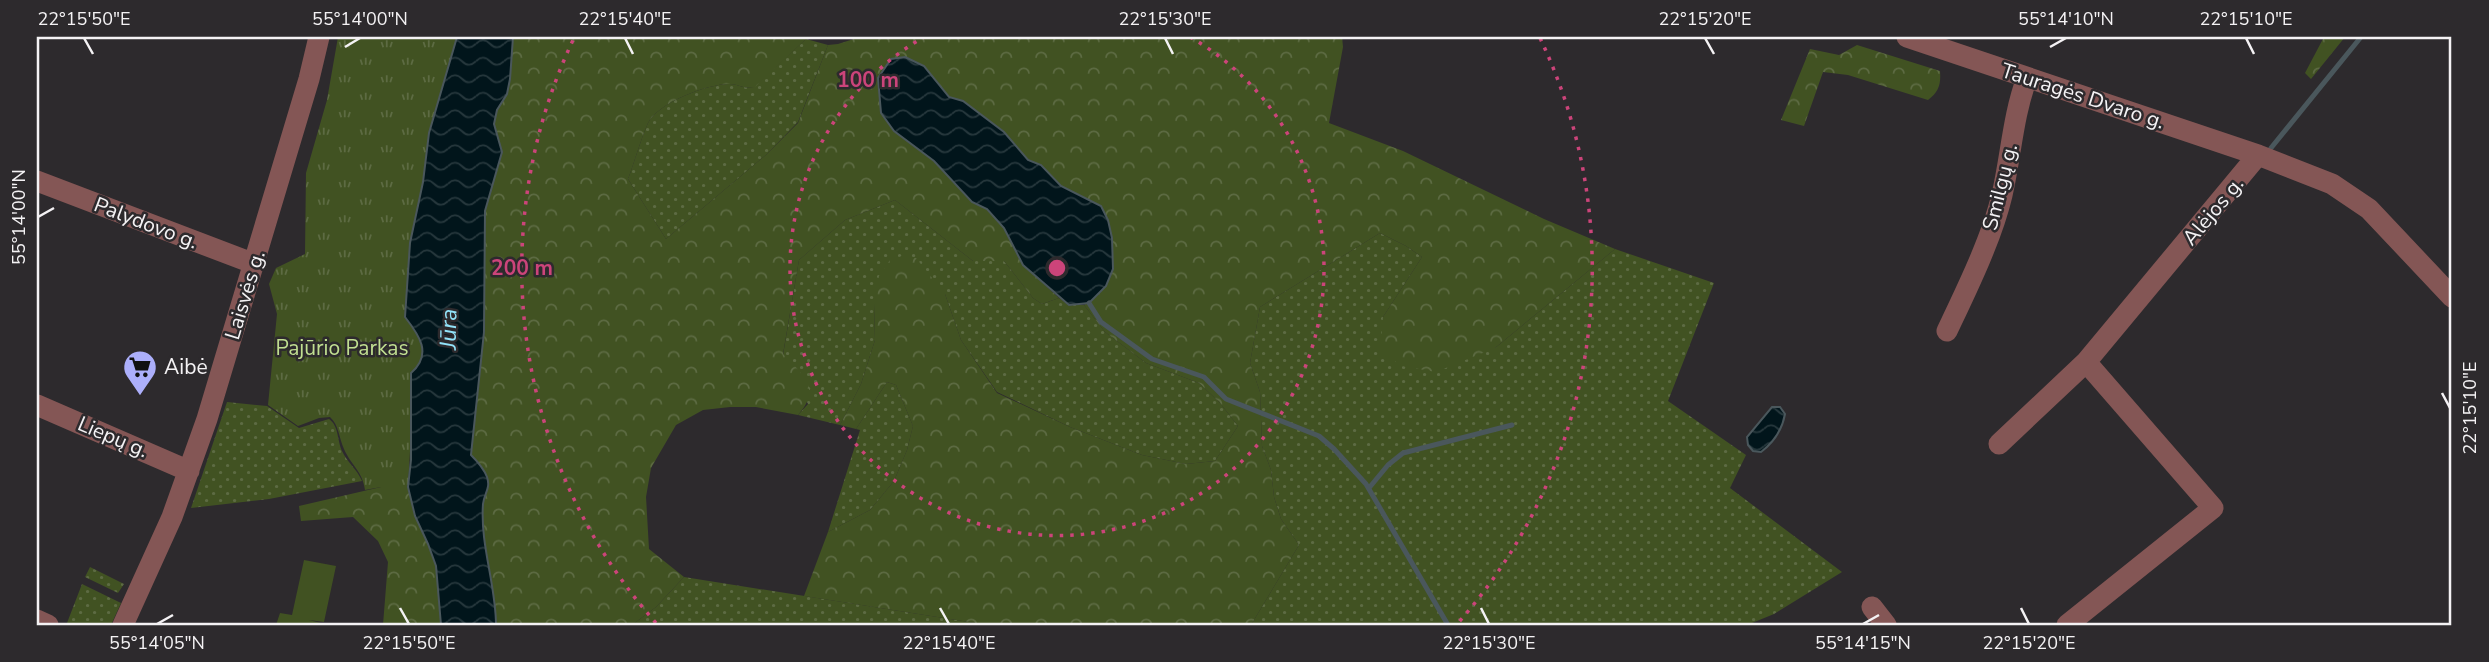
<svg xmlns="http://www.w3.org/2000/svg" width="2489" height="662" viewBox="0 0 2489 662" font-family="'Nunito Sans',sans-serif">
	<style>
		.grass { fill: url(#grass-dots) }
		.forest { fill: url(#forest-crowns) }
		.park { fill: url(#park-tufts) }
		.pitch { fill: #415222 }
		.water { fill: url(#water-waves); stroke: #4a575c; stroke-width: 2 }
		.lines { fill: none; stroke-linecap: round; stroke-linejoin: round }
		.stream { stroke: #4a575c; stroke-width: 5 }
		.street { stroke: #845655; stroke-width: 21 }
		.ticks { fill: none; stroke: #f4f2f4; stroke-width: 2.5 }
		.ring { fill: none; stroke: #cc447a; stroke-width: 3.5; stroke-dasharray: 3.5 7 }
		.labels { text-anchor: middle; stroke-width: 5; stroke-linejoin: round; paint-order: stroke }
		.street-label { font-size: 21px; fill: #f4f2f4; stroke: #2d2a2d }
		.park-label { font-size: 21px; fill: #c1df91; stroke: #2d2a2d }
		.poi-label { font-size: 21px; fill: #f4f2f4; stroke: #2d2a2d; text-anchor: start }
		.water-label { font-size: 23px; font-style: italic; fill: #92e3f9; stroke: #2d2a2d }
		.centre { fill: #cc447a; stroke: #2d2a2d; stroke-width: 3.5 }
		.ring-label { font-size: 21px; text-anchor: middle; font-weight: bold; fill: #cc447a; stroke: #2d2a2d; stroke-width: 5; stroke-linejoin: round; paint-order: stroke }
		.neatline { fill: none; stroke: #f4f2f4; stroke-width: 2.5 }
		.ticks-label { font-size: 18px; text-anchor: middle; fill: #f4f2f4 }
	</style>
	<defs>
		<pattern id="grass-dots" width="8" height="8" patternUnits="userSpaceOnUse" patternTransform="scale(1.75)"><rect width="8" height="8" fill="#415222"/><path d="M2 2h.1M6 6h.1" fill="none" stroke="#5d6b43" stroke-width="1.8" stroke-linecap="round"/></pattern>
		<pattern id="forest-crowns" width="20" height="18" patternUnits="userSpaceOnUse" patternTransform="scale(1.75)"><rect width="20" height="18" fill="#415222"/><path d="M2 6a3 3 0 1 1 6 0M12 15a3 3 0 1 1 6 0" fill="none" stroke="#5d6b43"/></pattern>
		<pattern id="park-tufts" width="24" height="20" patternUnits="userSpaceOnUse" patternTransform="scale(1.75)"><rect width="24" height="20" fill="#415222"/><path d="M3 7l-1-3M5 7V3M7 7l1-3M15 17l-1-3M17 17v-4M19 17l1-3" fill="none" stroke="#5d6b43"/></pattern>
		<pattern id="water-waves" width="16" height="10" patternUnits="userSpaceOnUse" patternTransform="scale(1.75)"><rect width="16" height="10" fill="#01151b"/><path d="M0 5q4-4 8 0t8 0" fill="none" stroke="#27383d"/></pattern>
	</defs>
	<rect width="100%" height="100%" fill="#2d2a2d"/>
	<path class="grass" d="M 806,39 L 828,45 L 798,122 L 767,154 L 666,239 L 628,179 C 635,161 640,141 648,123 C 658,103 707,84 729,84 C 739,84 741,89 754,87 Z
		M 895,200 L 973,261 L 1004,261 L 1033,298 L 1042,304 L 1059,298 L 1069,305 L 1084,305 L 1105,332 L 1146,363 L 1199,383 L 1220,403 L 1238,426 L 1215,461 L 1186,464 L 1142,455 L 1070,427 L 997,392 L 961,340 L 945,294 L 874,303 L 875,340 L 861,384 L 840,425 L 798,415 L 808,404 L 783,355 L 799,260 L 845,220 Z
		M 1380,233 L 1406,246 L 1422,257 L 1383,317 L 1495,348 L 1615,249 L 1714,283 L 1668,401 L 1746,455 L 1730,488 L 1842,572 L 1774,614 L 1747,625 L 1251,625 L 1299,545 L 1281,519 L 1274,497 L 1271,470 L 1262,446 L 1260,392 L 1250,363 L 1260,307 Z
		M 887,382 L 896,385 L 913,426 L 907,450 L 894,481 L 870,510 L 828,532 L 860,430 L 856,429 Z
		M 227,402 L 267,406 L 299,428 L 329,419 C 339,426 337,440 342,451 C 347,462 357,469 362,481 L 269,499 L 191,508 Z
		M 90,567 L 124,584 L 118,593 L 85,577 Z
		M 684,577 L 988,625 L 632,625 L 656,607 Z
		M 82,584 L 121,603 L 111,625 L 72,625 L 67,623 Z"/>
	<path class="forest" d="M 513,37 L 804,37 L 806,39 L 755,87 C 741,89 739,84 729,84 C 707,84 658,103 648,123 C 640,141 635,161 628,179 L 666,239 L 767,154 L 798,123 L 828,45 L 838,44 L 860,37 L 1342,37 L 1343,47 L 1329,123 L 1403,151 L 1544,219 L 1615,249 L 1495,348 L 1436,372 L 1402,366 L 1380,351 L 1383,317 L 1422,257 L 1406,246 L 1380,233 L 1260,307 L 1250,363 L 1260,392 L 1262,446 L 1271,470 L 1274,497 L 1281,519 L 1299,545 L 1251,625 L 988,625 L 804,596 L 828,532 L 870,510 L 894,481 L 907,450 L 913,426 L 896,385 L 887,382 L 856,429 L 840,425 L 861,384 L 875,340 L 874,303 L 879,276 L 890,260 L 905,255 L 916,258 L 945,294 L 961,340 L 997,393 L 1070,427 L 1142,455 L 1186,464 L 1215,461 L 1238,426 L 1220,403 L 1199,383 L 1146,363 L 1105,332 L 1084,305 L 1095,298 L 1106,286 L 1113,269 L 1112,238 L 1108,220 L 1101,206 L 1061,186 L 1041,165 L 1028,160 L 1004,132 L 963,101 L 949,97 L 924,66 L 893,131 L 934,161 L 972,202 L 987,209 L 1004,228 L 1023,265 L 1059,298 L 1042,304 L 1033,298 L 1004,261 L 973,261 L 895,200 L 845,220 L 799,260 L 783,354 C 803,375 822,388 798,415 L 756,407 L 730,407 L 703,410 L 676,425 L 651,468 L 646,497 L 649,549 L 684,577 L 656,607 L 632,625 L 496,625 C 496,585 480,545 483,504 C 484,494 491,488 487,477 C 484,469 477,461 471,455 L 484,332 L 485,211 L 502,153 L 494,124 L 497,110 L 507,94 Z
		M 2324,37 L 2345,37 L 2311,79 L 2305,73 Z
		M 1857,45 L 1940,71 C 1941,84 1939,92 1928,100 L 1848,75 L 1823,72 L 1804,126 L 1781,120 L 1810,49 L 1839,55 Z
		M 381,487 L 408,487 L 415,516 L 428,544 L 436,566 L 441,625 L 383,625 L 388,562 L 378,541 L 353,517 L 301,521 L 299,506 Z"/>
	<path class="park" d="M 338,37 L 457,37 L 429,133 L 423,182 L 410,243 L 405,317 L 421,337 L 422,352 L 411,433 L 408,487 L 381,487 L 365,490 C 363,472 351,465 344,449 C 339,438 339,425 330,417 L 319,418 L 298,426 L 268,405 L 277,314 L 269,284 L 276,268 L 305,254 L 306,173 L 327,100 Z"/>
	<path class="pitch" d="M 304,560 L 336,566 L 324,622 L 309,620 L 329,625 L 276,625 L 280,613 L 292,615 Z"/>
	<path class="water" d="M 457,37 L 513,37 L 510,79 L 507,94 L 497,110 L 494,124 L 502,152 L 485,211 L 484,332 L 471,455 C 477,461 484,469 487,477 C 491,488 484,494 483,504 C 480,545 496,585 496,625 L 441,625 L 436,566 L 428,544 L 415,516 L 408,487 L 411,460 L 411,373 C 433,354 419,335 405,317 L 410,243 L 423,182 L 429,133 Z
		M 905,57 L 924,66 L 949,97 L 963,101 L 1004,132 L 1028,160 L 1041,165 L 1061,186 L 1101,206 L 1108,220 L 1112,238 L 1113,269 L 1106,286 L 1089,303 L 1069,305 L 1023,265 L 1004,228 L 987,209 L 972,202 L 934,161 L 894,131 L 881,113 L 878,78 L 891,59 Z
		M 1772,407 L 1780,407 L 1785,414 C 1782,431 1774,442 1761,452 L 1753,451 L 1748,445 L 1747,437 Z"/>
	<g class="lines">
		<path class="stream" d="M 2271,148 L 2361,37
			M 1089,303 L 1101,322 L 1152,359 L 1204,377 L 1226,399 L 1319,436 L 1334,449 L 1366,484 L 1448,625
			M 1369,488 L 1388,465 L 1403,453 L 1512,425"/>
		<path class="street" d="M 1907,37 L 2258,155 L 2332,184 L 2369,209 L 2452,297
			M 37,181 L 255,264
			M 1947,331 C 1966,291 1992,238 2002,195 C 2011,156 2013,115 2027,78
			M 37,405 L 189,471
			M 1999,444 L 2086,362 L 2258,155
			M 1872,607 L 1886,625
			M 37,620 L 48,625
			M 123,625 L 172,517 L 207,419 L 309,79 L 319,37
			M 2067,625 L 2213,508 L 2086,362"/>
	</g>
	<path class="ticks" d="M 84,38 L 93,54M 625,38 L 633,54M 1165,38 L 1173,54M 1705,38 L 1714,54M 2246,38 L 2254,54M 345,47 L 360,38M 2050,47 L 2066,38M 38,217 L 54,208M 2442,393 L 2450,408M 400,608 L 409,624M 940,608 L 949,624M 1481,608 L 1489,624M 2021,608 L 2029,624M 157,624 L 173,615M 1863,624 L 1879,615"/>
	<g class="ring">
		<path d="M1190 37A267 267 0 1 1 924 37"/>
		<path d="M656 623A535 535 0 0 1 574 38M1540 38A535 535 0 0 1 1458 623"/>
	</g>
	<defs>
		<g id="supermarket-pin" transform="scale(1.75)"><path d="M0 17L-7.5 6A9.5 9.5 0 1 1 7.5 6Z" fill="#acaffb" stroke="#2d2a2d"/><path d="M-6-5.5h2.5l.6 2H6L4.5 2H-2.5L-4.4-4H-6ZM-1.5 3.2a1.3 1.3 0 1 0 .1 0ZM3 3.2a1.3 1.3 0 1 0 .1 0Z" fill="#111"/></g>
	</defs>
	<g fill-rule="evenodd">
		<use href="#supermarket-pin" x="140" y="367"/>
	</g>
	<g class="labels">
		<g class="street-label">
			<text transform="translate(2083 96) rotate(18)" y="7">Tauragės Dvaro g.</text>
			<text transform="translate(2000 187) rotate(-76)" y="7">Smilgų g.</text>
			<text transform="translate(2213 211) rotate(-50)" y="7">Alėjos g.</text>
			<text transform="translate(146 223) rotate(21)" y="7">Palydovo g.</text>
			<text transform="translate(245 295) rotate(-73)" y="7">Laisvės g.</text>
			<text transform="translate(113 437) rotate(23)" y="7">Liepų g.</text>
		</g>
		<g class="park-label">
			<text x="342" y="355">Pajūrio Parkas</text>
		</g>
		<g class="poi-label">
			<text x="164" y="374">Aibė</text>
		</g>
		<g class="water-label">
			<text transform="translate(448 329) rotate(-89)" y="8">Jūra</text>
		</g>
	</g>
	<circle cx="1057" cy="268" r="10" class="centre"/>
	<g class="ring-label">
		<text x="868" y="87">100 m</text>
		<text x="522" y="275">200 m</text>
	</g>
	<rect width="2489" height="662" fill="none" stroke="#2d2a2d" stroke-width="77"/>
	<rect x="38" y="38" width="2412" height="586" class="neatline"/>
	<g class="ticks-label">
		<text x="84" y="25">22°15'50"E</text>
		<text x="360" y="25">55°14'00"N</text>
		<text x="625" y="25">22°15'40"E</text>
		<text x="1165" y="25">22°15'30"E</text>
		<text x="1705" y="25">22°15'20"E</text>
		<text x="2066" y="25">55°14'10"N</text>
		<text x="2246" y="25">22°15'10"E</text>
		<text transform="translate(19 217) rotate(-90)" y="6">55°14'00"N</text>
		<text transform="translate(2470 408) rotate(-90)" y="6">22°15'10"E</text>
		<text x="157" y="649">55°14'05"N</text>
		<text x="409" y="649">22°15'50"E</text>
		<text x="949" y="649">22°15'40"E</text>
		<text x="1489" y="649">22°15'30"E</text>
		<text x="1863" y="649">55°14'15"N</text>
		<text x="2029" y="649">22°15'20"E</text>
	</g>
</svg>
